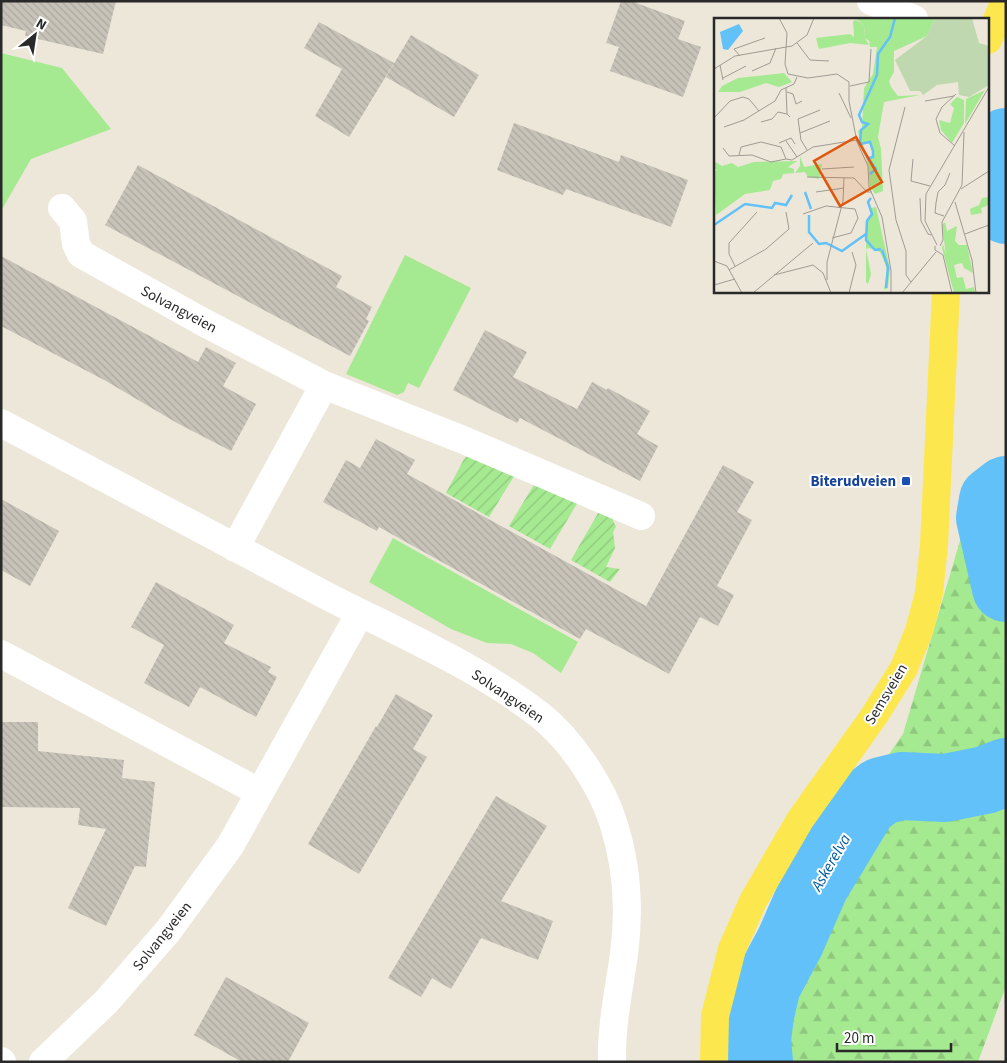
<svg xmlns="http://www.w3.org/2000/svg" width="1007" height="1063" viewBox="0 0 1007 1063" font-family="'Source Sans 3',sans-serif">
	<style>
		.grass { fill: #a5e991 }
		.forest { fill: url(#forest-firs) }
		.garden { fill: url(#garden-furrows) }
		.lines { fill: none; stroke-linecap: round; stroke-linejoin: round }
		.river { stroke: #62c1f9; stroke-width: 68 }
		.building { fill: url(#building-back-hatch) }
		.minor { stroke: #fff; stroke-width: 28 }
		.major { stroke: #fde74f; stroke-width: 28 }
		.transit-dot { fill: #1a4fb4; stroke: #fff; stroke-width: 2 }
		.labels { text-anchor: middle; stroke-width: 4; stroke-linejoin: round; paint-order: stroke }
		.street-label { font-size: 15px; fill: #292929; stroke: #fff }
		.transit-label { font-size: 15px; font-weight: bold; fill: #164399; stroke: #fff; text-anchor: end }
		.water-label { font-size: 16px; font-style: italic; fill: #025ba5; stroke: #fff }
		.inset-river { fill: none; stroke: #62c1f9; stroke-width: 2.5 }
		.inset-road { fill: none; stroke: #9f9b93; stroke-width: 1 }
		.view { fill: #de570d; fill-opacity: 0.15; stroke: #de570d; stroke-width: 2.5 }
		.inset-edge { fill: none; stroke: #292929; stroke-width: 2.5 }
	</style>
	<defs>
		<pattern id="forest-firs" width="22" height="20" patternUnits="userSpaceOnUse" patternTransform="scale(1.25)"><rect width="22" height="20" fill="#a5e991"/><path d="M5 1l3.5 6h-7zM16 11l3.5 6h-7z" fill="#8ec87d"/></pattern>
		<pattern id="garden-furrows" width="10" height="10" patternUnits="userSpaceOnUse" patternTransform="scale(1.25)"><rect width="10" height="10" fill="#a5e991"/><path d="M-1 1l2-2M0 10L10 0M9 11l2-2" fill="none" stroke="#8ec87d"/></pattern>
		<pattern id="building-back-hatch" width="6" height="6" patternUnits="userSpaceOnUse" patternTransform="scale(1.25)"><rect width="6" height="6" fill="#c8c3b9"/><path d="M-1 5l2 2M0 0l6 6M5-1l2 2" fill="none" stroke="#aca89f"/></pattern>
	</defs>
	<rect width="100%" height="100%" fill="#ede7d9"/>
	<path class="grass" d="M 1,53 L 62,68 L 111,129 L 31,159 L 1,211 Z
		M 405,255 L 471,288 L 419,388 L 408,383 L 404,392 L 397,395 L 346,374 Z
		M 393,538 L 578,642 L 561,673 L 533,653 L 511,644 L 487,643 L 451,629 L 369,582 Z"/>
	<path class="forest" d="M 1006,490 L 1006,986 L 978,1062 L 749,1062 L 749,1016 L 798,886 L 903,734 L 972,500 Z"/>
	<path class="garden" d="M 469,454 L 516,473 L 489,517 L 446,493 L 464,459 Z
		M 535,483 L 578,502 L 550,549 L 509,526 Z
		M 601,508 L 611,516 L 616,527 L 613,532 L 615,548 L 606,567 L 620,569 L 610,582 L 571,560 Z"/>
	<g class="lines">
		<path class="river" d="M 1006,142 C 1001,166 996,188 1006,210
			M 1006,490 L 993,500 L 990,518 L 1006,588
			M 759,1062 L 757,1040 L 760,1015 L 767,985 L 790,942 L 815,885 L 864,804 L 881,791 L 902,786 L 945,788 L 985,780 L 1006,772"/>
	</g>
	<path class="building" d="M 1,1 L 116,1 L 103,54 L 25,36 L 26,31 L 1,25 Z
		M 621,1 L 631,1 L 685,21 L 678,39 L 701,47 L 683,97 L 610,71 L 619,47 L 606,43 Z
		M 319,22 L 394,63 L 349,137 L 315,116 L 342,69 L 304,48 Z
		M 411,35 L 479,75 L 454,117 L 386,77 Z
		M 514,123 L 619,162 L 621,155 L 688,180 L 671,227 L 566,189 L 563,195 L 497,170 Z
		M 138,165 L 342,276 L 336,287 L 372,307 L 366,319 L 369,321 L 350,356 L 105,225 Z
		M 1,256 L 198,362 L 206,347 L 236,363 L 223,386 L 256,404 L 231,451 L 177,423 L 106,381 L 1,326 Z
		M 485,330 L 527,352 L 513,377 L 577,409 L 592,382 L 607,390 L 608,388 L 650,411 L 637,434 L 658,446 L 640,481 L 520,418 L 517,423 L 453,390 Z
		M 376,439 L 415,460 L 407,474 L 646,606 L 723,465 L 754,482 L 737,512 L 752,520 L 717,586 L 734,595 L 718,626 L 700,617 L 669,674 L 586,629 L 580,639 L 379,527 L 377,531 L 323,502 L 346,460 L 360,468 Z
		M 1,499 L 59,531 L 30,586 L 1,570 Z
		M 156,582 L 234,625 L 224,643 L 271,667 L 268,672 L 277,677 L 256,717 L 200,687 L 189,707 L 144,683 L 164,645 L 131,627 Z
		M 396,694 L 433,715 L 413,749 L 427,757 L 359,874 L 308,844 L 376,726 L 377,727 Z
		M 1,722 L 38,722 L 38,751 L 124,760 L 122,778 L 155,782 L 146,867 L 135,866 L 106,926 L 68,908 L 106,829 L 78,825 L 80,808 L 1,807 Z
		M 496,796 L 547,826 L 501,901 L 553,921 L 538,960 L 481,938 L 451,989 L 432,978 L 421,997 L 388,978 Z
		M 226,977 L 309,1023 L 288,1062 L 242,1062 L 194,1035 Z"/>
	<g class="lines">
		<path class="minor" d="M 871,1 L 914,19
			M 62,208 L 73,221 L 76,244 L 81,254 L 203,322 L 324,385 L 461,439 L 641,516
			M 1,423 C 109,480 217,538 325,595 C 395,631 479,667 541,716 C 570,739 602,786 613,822 C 627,865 630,909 624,954 C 619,990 611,1025 612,1062
			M 235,548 L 324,385
			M 1,654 L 259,792
			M 1,1061 L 2,1062
			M 43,1062 L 106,1002 L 168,931 L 230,846 L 360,613"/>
		<path class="major" d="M 988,40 L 1005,1
			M 714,1062 L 715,1016 L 732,949 L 753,901 L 800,820 L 874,716 L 904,668 L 919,631 L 929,593 L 934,545 L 946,291"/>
	</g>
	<rect class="transit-dot" x="901" y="476" width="10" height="10" rx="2.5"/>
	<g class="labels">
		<g class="street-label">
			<text transform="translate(179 309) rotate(28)" y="5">Solvangveien</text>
			<text transform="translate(886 694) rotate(-59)" y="5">Semsveien</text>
			<text transform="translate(508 696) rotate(34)" y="5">Solvangveien</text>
			<text transform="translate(162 936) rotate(-51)" y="5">Solvangveien</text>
		</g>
		<g class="transit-label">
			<text x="896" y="486">Biterudveien</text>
		</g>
		<g class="water-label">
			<text transform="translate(830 862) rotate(-60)" y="6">Askerelva</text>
		</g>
	</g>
	<g transform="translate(714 18)">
		<rect width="275" height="275" fill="#ede7d9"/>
		<path d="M 142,2 L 150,7 L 151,20 L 155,27 L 136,25 L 105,31 L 102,20 L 136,16 L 140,19 L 139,3 ZM 271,72 L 251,106 L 252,81 ZM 243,79 L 250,82 L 250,105 L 238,125 L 227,112 L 225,102 L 236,105 L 240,90 L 236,86 ZM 86,138 L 90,149 L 108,146 L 105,161 L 94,159 L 91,154 L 81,155 L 86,148 ZM 275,179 L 275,187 L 267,190 L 268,195 L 257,197 L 256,191 L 265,187 L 268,180 ZM 231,204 L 233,213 L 243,208 L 241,223 L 245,227 L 253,227 L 259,255 L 250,250 L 248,245 L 240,247 L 243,260 L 249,259 L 252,271 L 260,269 L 261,275 L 240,275 L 228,230 L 229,226 L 232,237 L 228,207 Z" fill="#a5e991"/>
		<path d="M 141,0 L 221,0 L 213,18 L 180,33 L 180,54 L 175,63 L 177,69 L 184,78 L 206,77 L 170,84 L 164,119 L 167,131 L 169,173 L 161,176 L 156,168 L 153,141 L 159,138 L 158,129 L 155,124 L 147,128 L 144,113 L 148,110 L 150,70 L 159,56 L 163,29 L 156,29 L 155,23 L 151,20 L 150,7 ZM 70,55 L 78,64 L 65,69 L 52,65 L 26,74 L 4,74 L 8,68 L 24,60 ZM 0,143 L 8,148 L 18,145 L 24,149 L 40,144 L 83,143 L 74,149 L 80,151 L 80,155 L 69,156 L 67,161 L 59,163 L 56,172 L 31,176 L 2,197 L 0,153 L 3,152 L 0,150 ZM 162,189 L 176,251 L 174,270 L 170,272 L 173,252 L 170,243 L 166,234 L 155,230 L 152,231 L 157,256 L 154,266 L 152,264 L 152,202 L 158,197 L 157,190 Z" fill="#a5e991"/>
		<path d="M 221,0 L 258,0 L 265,25 L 275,28 L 275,67 L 255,79 L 245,77 L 244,64 L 223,67 L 209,77 L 206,73 L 196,73 L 181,42 L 213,18 Z" fill="#bfd8af"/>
		<path d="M 25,6 L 29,13 L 14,32 L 9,31 L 6,14 Z" fill="#62c1f9"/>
		<path class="inset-river" d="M 156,156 L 162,151 L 154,140 L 159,139 L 159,133 L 156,124 L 146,126 L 147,112 L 154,106 L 148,104 L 145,97 L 163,57 L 164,36 L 176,19 L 181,0M 91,174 L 97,191M 157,180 L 154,184 L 158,196 L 153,203 L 152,222 L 161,232 L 167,231M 95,197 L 95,214 L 105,226 L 112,225 L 128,233 L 152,216M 0,207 L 31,186 L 58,190 L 61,185 L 72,187 L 78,177M 168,232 L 174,249 L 172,270"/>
		<path class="inset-road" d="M 65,0 L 73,15 L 71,46 L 74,56 L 94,60 L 123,56 L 135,64 L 135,83 L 143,124 L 154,148 L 155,169 L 168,199 L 177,253 L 177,275M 83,25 L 96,42 L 115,43M 26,38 L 20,31 L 51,20M 6,47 L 9,62M 0,51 L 21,38 L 78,28 L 93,17 L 100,0M 38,53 L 56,45 L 62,30M 9,60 L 32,48M 136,68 L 155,64 L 157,31M 72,70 L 73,96 L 76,99M 73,74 L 79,76 L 82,86 L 88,83M 125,75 L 137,100M 211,83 L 240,78M 191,89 L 175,152 L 182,202 L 192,233 L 192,257 L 197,264M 0,100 L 16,83 L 29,79 L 35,81 L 45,93M 47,104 L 58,101 L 64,94 L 73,96M 10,109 L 30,102 L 61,83 L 67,72 L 80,66 L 83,59M 86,115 L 116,103M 72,123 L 83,139M 65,125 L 77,120 L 81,126M 241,128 L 226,115 L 222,101 L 228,89 L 242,76M 9,130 L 15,138 L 38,137 L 57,144 L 72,141M 93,132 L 87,122 L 84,101 L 106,92M 25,137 L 27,129 L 47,124 L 67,129 L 72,141 L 78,142 L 99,129 L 143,122M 199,141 L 197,163 L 216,168M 108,151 L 140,149M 93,159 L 140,160 L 153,174 L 158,174M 247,171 L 275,153M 102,174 L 130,170M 206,180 L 207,203 L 214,216 L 217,217M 241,184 L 258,242 L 262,275M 89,196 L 112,188 L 141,191 L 144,200 L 137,215 L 118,220M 230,198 L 221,195 L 222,185 L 224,174 L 231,167 L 236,155M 251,216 L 275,207M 223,227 L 211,203 L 212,176 L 275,69M 221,228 L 221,232 L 229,237 L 238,275M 226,228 L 229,222 L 228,204 L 248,167 L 250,114M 0,243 L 13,248 L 28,275M 21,248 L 15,236 L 15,225 L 43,194M 15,252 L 52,231 L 75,211 L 72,194M 60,257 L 99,247 L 109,255 L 117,275M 113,262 L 113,244 L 129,183 L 130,160M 0,267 L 21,261M 39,275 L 99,225M 135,275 L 142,247 L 138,234M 188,275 L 222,234"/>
		<path class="view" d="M 142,119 L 168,164 L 126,188 L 100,143 Z"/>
		<rect width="275" height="275" class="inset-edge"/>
	</g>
	<rect width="1007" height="1063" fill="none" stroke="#292929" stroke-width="5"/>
	<g transform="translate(35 35) rotate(30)" stroke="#ffffff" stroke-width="4" paint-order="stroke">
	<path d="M0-4L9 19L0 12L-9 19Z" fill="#292929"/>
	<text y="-8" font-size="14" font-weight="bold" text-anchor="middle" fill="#292929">N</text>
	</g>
	<path d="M837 1043v8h114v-8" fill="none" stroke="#292929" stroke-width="2.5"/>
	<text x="844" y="1043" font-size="15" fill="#292929" stroke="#ffffff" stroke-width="4" paint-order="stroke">20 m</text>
</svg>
